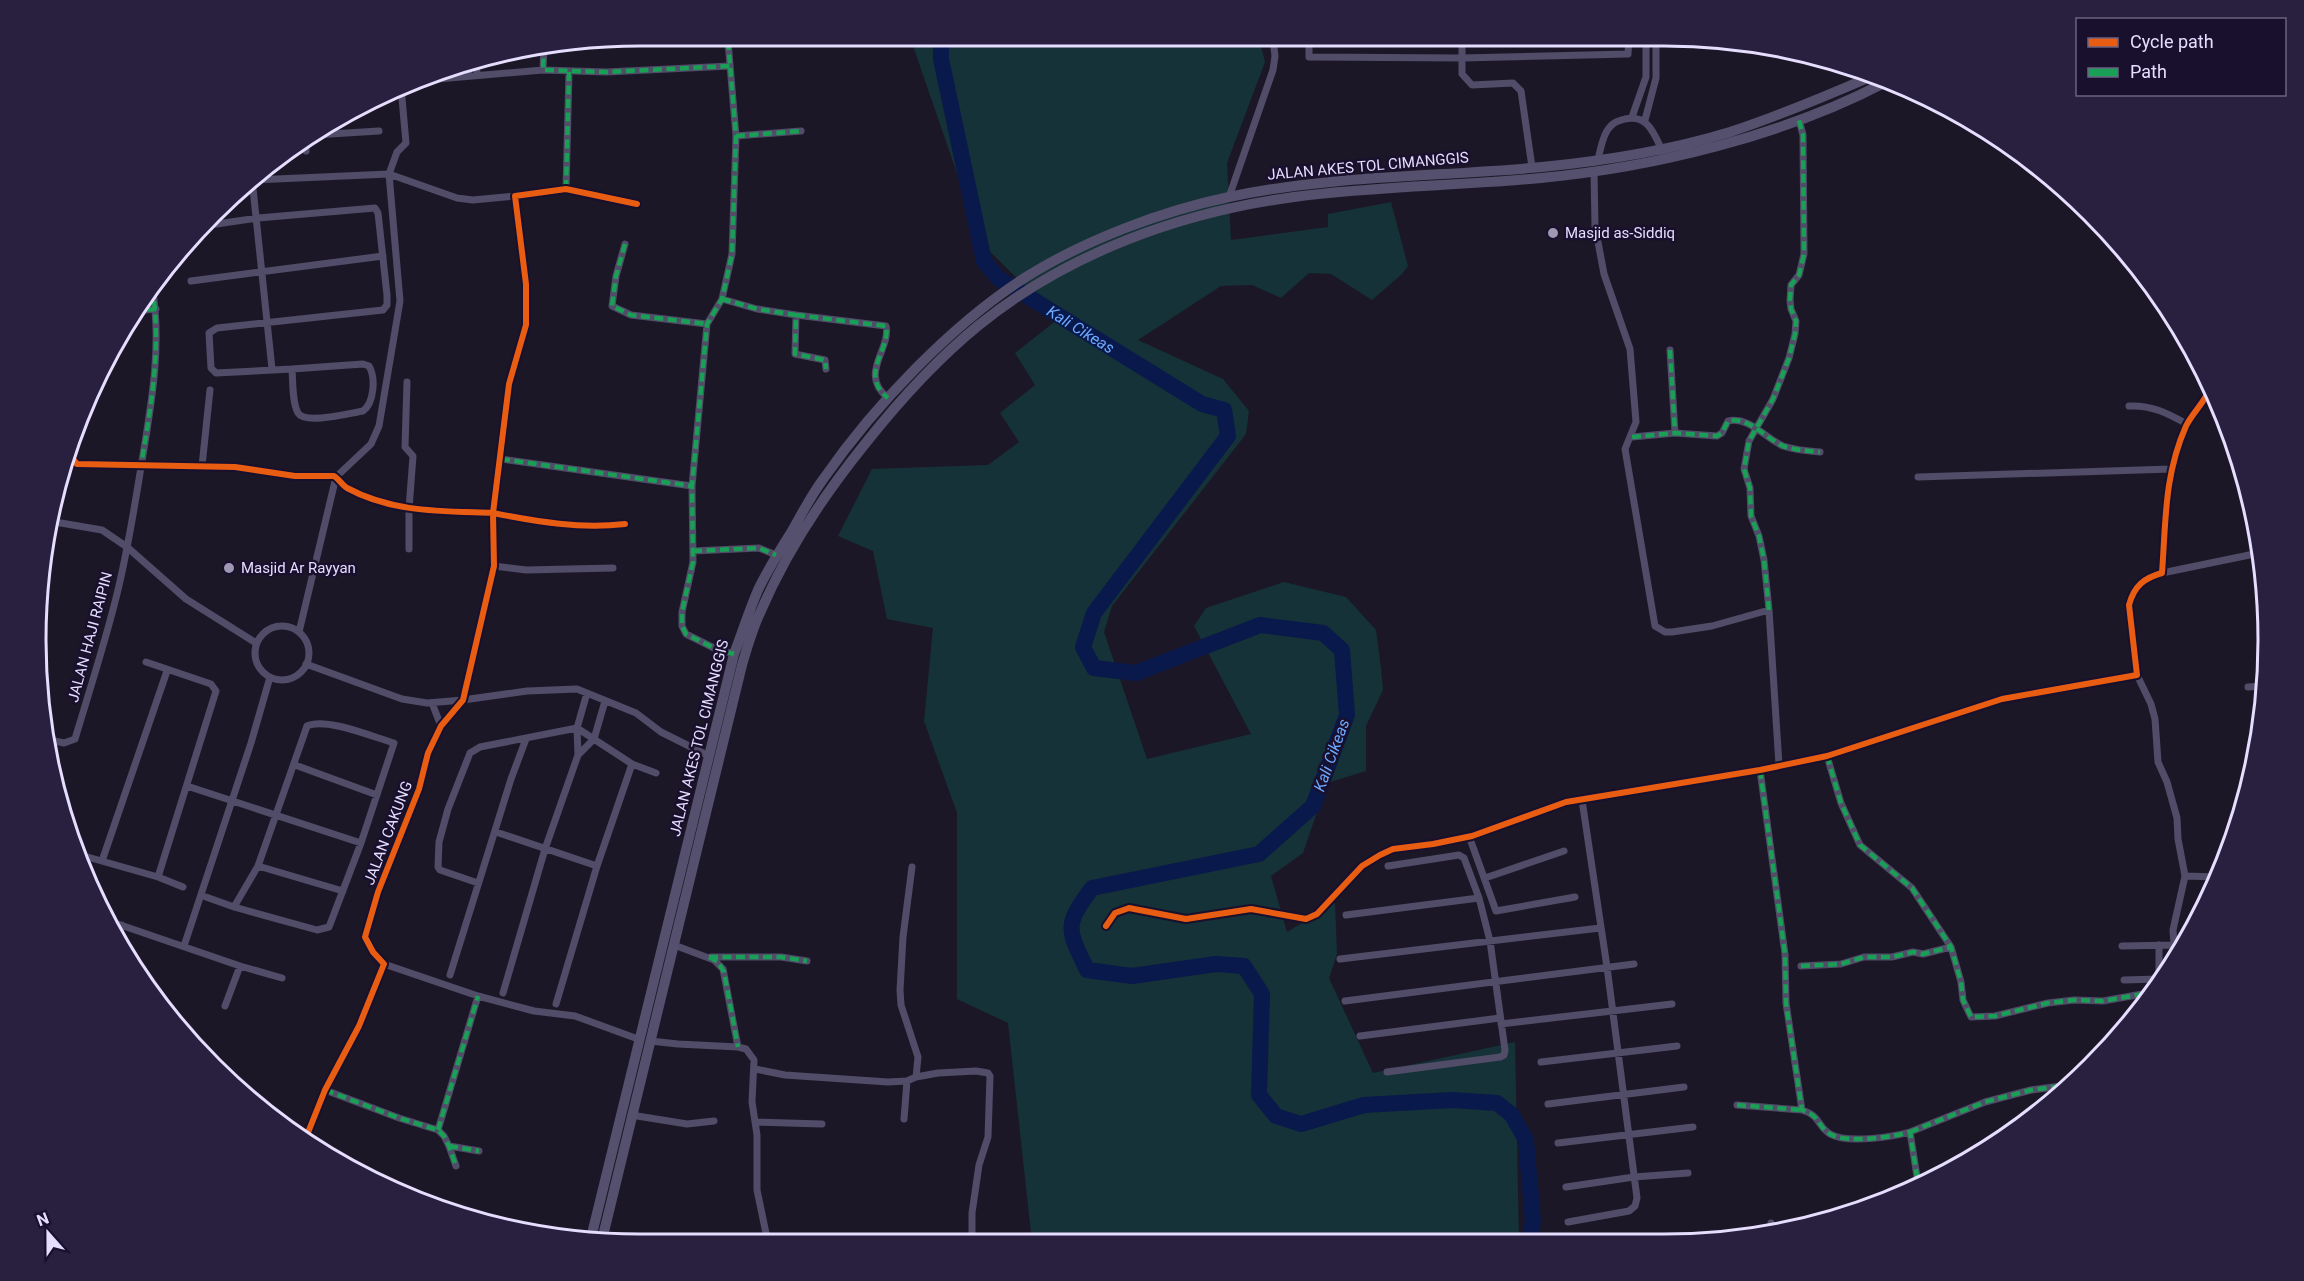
<svg xmlns="http://www.w3.org/2000/svg" width="2304" height="1281" viewBox="0 0 2304 1281" font-family="Roboto,sans-serif">
	<style>
		.green { fill: #143237 }
		.lines { fill: none; stroke-linecap: round; stroke-linejoin: round }
		.river { stroke: #0a194c; stroke-width: 16 }
		.street { stroke: #514c68; stroke-width: 7 }
		.secondary { stroke: #55506d; stroke-width: 10 }
		.quiet { stroke: #1a9f57; stroke-width: 4.5; stroke-dasharray: 9 4.5; stroke-linecap: butt }
		.cycleway-casing { stroke: #19102e; stroke-width: 10 }
		.cycleway { stroke: #e95d12; stroke-width: 6 }
		.poi-dot { fill: #9f98b3; stroke: #19102e; stroke-width: 2 }
		.labels { text-anchor: middle; stroke-width: 5; stroke-linejoin: round; paint-order: stroke }
		.street-label { font-size: 15px; fill: #e5deff; stroke: #19102e }
		.poi-label { font-size: 15px; fill: #e5deff; stroke: #19102e; text-anchor: start }
		.water-label { font-size: 16px; font-style: italic; fill: #6ca9ff; stroke: #19102e }
		.rim { fill: none; stroke: #e5deff; stroke-width: 3 }
	</style>
	<rect width="100%" height="100%" fill="#1c1727"/>
	<path class="green" d="M 1259,39 L 1265,62 L 1227,163 L 1231,240 L 1328,227 L 1328,214 L 1391,202 L 1408,266 L 1402,274 L 1372,300 L 1331,274 L 1309,273 L 1281,298 L 1252,285 L 1221,286 L 1138,340 L 1223,379 L 1249,411 L 1246,434 L 1112,606 L 1104,632 L 1147,759 L 1251,734 L 1194,626 L 1206,608 L 1284,582 L 1346,597 L 1376,630 L 1381,668 L 1383,690 L 1366,726 L 1366,771 L 1327,783 L 1303,853 L 1271,876 L 1287,932 L 1335,903 L 1337,954 L 1329,978 L 1373,1073 L 1515,1042 L 1519,1241 L 1032,1242 L 1008,1023 L 957,999 L 957,813 L 924,721 L 933,628 L 887,619 L 873,551 L 838,536 L 872,469 L 988,465 L 1019,442 L 1000,413 L 1035,385 L 1015,353 L 1067,312 L 1024,285 L 981,243 L 912,43 L 892,40 Z"/>
	<g class="lines">
		<path class="river" id="s1" d="M 941,40 L 941,59 L 984,261 L 998,278 L 1202,404 L 1224,410 L 1228,436 L 1094,613 L 1083,647 L 1094,668 L 1136,673 L 1260,625 L 1323,633 L 1342,650 L 1347,715 L 1313,806 L 1259,854 L 1092,888 C 1064,926 1067,928 1087,970 L 1132,976 L 1216,964 L 1244,966 L 1262,994 L 1259,1095 L 1276,1116 L 1301,1124 L 1364,1105 L 1452,1100 L 1497,1103 L 1512,1115 L 1526,1140 L 1533,1221 L 1530,1241"/>
		<path class="street" d="M 1462,38 L 1462,74 L 1472,85 L 1513,83 L 1521,91 L 1532,167
			M 1309,39 L 1309,57 L 1462,58 L 1628,54 L 1629,38
			M 728,41 L 736,136 L 732,254 L 722,299 L 707,324 L 692,486 L 693,562 L 682,612 L 682,626 L 686,634 L 716,649 L 734,654
			M 476,61 L 477,75
			M 468,63 L 469,75
			M 543,70 L 544,45
			M 415,81 L 543,70 L 606,72 L 730,66
			M 1632,117 L 1646,77 L 1646,37
			M 1645,120 L 1656,78 L 1656,37
			M 314,135 L 379,131
			M 736,136 L 801,131
			M 305,141 L 306,151
			M 1598,159 C 1601,149 1602,136 1609,128 C 1613,122 1618,121 1625,119 C 1646,114 1653,131 1661,148
			M 1594,172 L 1595,226 L 1604,274 L 1630,349 L 1636,422 L 1625,449 L 1655,626 L 1665,632 L 1672,632 L 1712,626 L 1769,610 L 1779,765
			M 252,179 L 272,369
			M 253,180 L 389,174 L 457,198 L 473,200 L 515,196
			M 566,189 L 569,72
			M 1229,197 L 1273,70 L 1275,56 L 1273,39
			M 203,226 L 258,218 L 375,208 L 378,213 L 387,295 L 387,305 L 383,310 L 217,328 L 209,333 L 211,368 L 216,373 L 292,369 C 293,382 292,402 298,413 C 305,425 350,413 363,411 C 374,403 376,378 369,366 L 363,364 L 292,369
			M 625,244 L 616,276 L 612,306 L 631,315 L 707,324
			M 191,281 L 383,256
			M 722,299 L 757,309 L 796,315 L 795,354 L 825,360 L 826,369
			M 134,311 L 156,309
			M 796,315 L 886,326 C 891,350 858,374 888,398
			M 1670,350 L 1675,433
			M 407,382 L 405,447 L 413,456 L 409,509 L 409,549
			M 2129,406 C 2152,405 2167,413 2187,424
			M 1632,437 L 1675,433 L 1717,436 L 1722,433 L 1728,421 C 1749,416 1765,438 1783,446 C 1795,450 1807,451 1820,452
			M 68,453 L 77,464 L 235,467 L 295,476 L 334,476 C 339,479 342,485 347,488 C 393,513 444,511 493,513 L 509,384 L 526,325 L 526,284 L 515,196 L 566,189 L 637,204
			M 501,459 L 692,486
			M 202,466 L 210,390
			M 1918,477 L 2171,469
			M 49,521 L 102,530 L 127,547 L 186,599 L 256,643
			M 693,551 L 759,548 L 776,555
			M 494,566 L 526,570 L 613,568
			M 2162,573 L 2259,553
			M 1769,610 L 1764,560 L 1759,536 L 1751,516 L 1750,488 L 1744,469 L 1749,441 L 1773,399 L 1789,358 L 1795,334 L 1796,321 L 1791,309 L 1790,300 L 1791,285 L 1799,275 L 1804,254 L 1803,135 L 1799,120
			M255 653a27 27 0 1 1 54 0a27 27 0 1 1-54 0Z
			M 299,632 L 336,477 L 371,444 L 379,426 L 400,301 L 389,174 L 397,152 L 406,143 L 401,87
			M 146,662 L 211,684 L 216,691 L 158,877
			M 306,664 L 402,699 L 427,703 L 463,700 L 527,691 L 577,689 L 636,713 L 661,732 L 709,756
			M 2137,675 L 2151,704 L 2155,719 L 2158,762 L 2167,782 L 2177,818 L 2178,839 L 2185,876 L 2173,930 L 2175,959
			M 2248,687 L 2264,686
			M 432,703 L 441,726
			M 45,739 L 64,743 L 75,739 C 89,692 104,646 116,598 C 128,551 135,503 143,455 C 152,400 162,342 152,287
			M 578,755 L 594,739 L 605,701
			M 1827,756 L 1841,803 L 1860,845 L 1912,888 L 1951,947 L 1961,982 L 1963,1000 L 1971,1017 L 1995,1016 L 2048,1003 L 2074,1000 L 2103,1001 L 2148,993
			M 295,765 L 377,795
			M 1760,770 L 1785,954 L 1786,1003 L 1802,1110 C 1821,1116 1817,1126 1830,1134 C 1847,1144 1892,1137 1910,1132 L 1918,1183
			M 187,786 L 361,843
			M 496,832 L 597,866
			M 1469,836 L 1496,911 L 1575,897
			M 84,856 L 158,877 L 183,887
			M 102,861 L 167,671
			M 258,866 L 343,891
			M 912,867 L 903,937 L 900,990 L 901,1005 L 918,1057 L 916,1077
			M 2185,876 L 2217,877
			M 1485,878 L 1564,851
			M 478,883 L 440,870 L 438,867 L 439,842 L 448,809 L 470,753 L 480,747 L 577,728 L 632,764 L 656,773
			M 206,897 L 234,907 L 317,930 L 329,927 L 361,843 L 394,743 C 373,737 326,717 307,726 L 258,866 L 234,907
			M 1346,915 L 1479,898
			M 106,920 L 240,966 L 282,978
			M 1106,926 L 1115,913 L 1129,908 L 1186,919 L 1251,909 L 1306,919 L 1317,914 L 1362,866 L 1380,855 L 1393,849 L 1433,844 L 1472,836 L 1566,802 L 1760,770 L 1827,756 L 2002,699 L 2137,675 L 2129,605 C 2134,586 2144,578 2162,573 C 2166,520 2164,476 2186,426 C 2193,412 2206,401 2211,386
			M 116,941 L 122,925
			M 674,945 L 714,960 L 723,969 L 738,1047
			M 2159,945 L 2159,979
			M 184,946 L 251,743 L 270,677
			M 2122,946 L 2174,945
			M 711,957 L 781,957 L 807,961
			M 1340,959 L 1600,928
			M 384,964 L 478,996 L 534,1011 L 575,1016 L 638,1039
			M 1801,966 L 1841,964 L 1864,957 L 1892,957 L 1913,952 L 1923,954 L 1951,947
			M 450,975 L 511,779 L 526,739
			M 2124,980 L 2159,979
			M 503,993 L 545,849 L 578,755 L 577,728 L 587,693
			M 1345,1001 L 1634,964
			M 556,1004 L 597,866 L 632,764
			M 225,1006 L 240,966
			M 1501,1024 L 1672,1004
			M 1360,1036 L 1500,1018
			M 650,1041 L 678,1044 L 738,1047 L 746,1049 L 754,1060 L 752,1102 L 757,1135 L 757,1190 L 768,1243
			M 1541,1062 L 1677,1046
			M 755,1069 L 785,1075 L 888,1082 L 907,1081 L 916,1077 L 938,1073 L 976,1071 L 988,1073 L 990,1076 L 988,1137 L 979,1165 L 972,1213 L 972,1242
			M 1387,1072 L 1500,1057 L 1504,1055 L 1505,1050 L 1490,941 L 1479,898 L 1464,858 L 1459,855 L 1388,866
			M 325,1090 L 399,1118 L 438,1130 L 444,1136 L 449,1146 L 456,1166
			M 1548,1104 L 1684,1087
			M 1737,1105 L 1802,1110
			M 631,1115 L 687,1124 L 714,1121
			M 904,1119 L 907,1081
			M 755,1122 L 822,1124
			M 438,1130 L 478,996
			M 1910,1132 L 1985,1102 L 2031,1090 L 2061,1086 L 2064,1086 L 2064,1090
			M 305,1140 L 325,1090 L 359,1026 L 384,964 L 373,952 L 365,937 L 378,892 L 419,789 L 428,753 L 441,726 L 463,700 L 494,566 L 493,513 C 538,522 580,529 625,524
			M 1558,1143 L 1693,1127
			M 449,1146 L 479,1151
			M 1566,1187 L 1634,1177 L 1688,1173
			M 1568,1222 L 1629,1211 L 1635,1206 L 1637,1198 L 1607,967 L 1582,800
			M 1771,1223 L 1772,1233"/>
		<path class="secondary" d="M 590,1242 L 734,654 C 742,633 749,611 758,590 C 768,569 780,550 792,531 C 802,513 812,494 824,478 C 875,405 951,325 1026,277 C 1085,240 1162,211 1229,197 C 1332,175 1438,177 1542,167 C 1603,161 1671,150 1730,132 C 1778,116 1824,97 1870,77
			M 601,1244 L 742,665 C 747,648 752,630 760,613 C 786,552 823,496 865,444 C 899,401 936,360 979,325 C 1068,253 1181,212 1294,197 C 1376,186 1459,186 1541,178 C 1655,167 1782,136 1884,83"/>
		<path class="quiet" d="M 728,41 L 736,136 L 732,254 L 722,299 L 707,324 L 692,486 L 693,562 L 682,612 L 682,626 L 686,634 L 716,649 L 734,654
			M 544,45 L 543,70 L 606,72 L 730,66
			M 736,136 L 801,131
			M 566,189 L 569,72
			M 625,244 L 616,276 L 612,306 L 631,315 L 707,324
			M 722,299 L 757,309 L 796,315 L 795,354 L 825,360 L 826,369
			M 134,311 L 156,309
			M 796,315 L 886,326 C 891,350 858,374 888,398
			M 1670,350 L 1675,433
			M 1632,437 L 1675,433 L 1717,436 L 1722,433 L 1728,421 C 1749,416 1765,438 1783,446 C 1795,450 1807,451 1820,452
			M 501,459 L 692,486
			M 135,465 L 141,465 C 151,407 162,346 152,287
			M 693,551 L 759,548 L 776,555
			M 1769,610 L 1764,560 L 1759,536 L 1751,516 L 1750,488 L 1744,469 L 1749,441 L 1773,399 L 1789,358 L 1795,334 L 1796,321 L 1791,309 L 1790,300 L 1791,285 L 1799,275 L 1804,254 L 1803,135 L 1799,120
			M 1827,756 L 1841,803 L 1860,845 L 1912,888 L 1951,947 L 1961,982 L 1963,1000 L 1971,1017 L 1995,1016 L 2048,1003 L 2074,1000 L 2103,1001 L 2148,993
			M 1760,770 L 1785,954 L 1786,1003 L 1802,1110 C 1821,1116 1817,1126 1830,1134 C 1847,1144 1892,1137 1910,1132 L 1918,1183
			M 709,957 L 781,957 L 807,961
			M 709,957 L 718,962 L 724,972 L 738,1047
			M 1801,966 L 1841,964 L 1864,957 L 1892,957 L 1913,952 L 1923,954 L 1951,947
			M 325,1090 L 399,1118 L 438,1130 L 444,1136 L 449,1146 L 456,1166
			M 1737,1105 L 1802,1110
			M 438,1130 L 478,996
			M 1910,1132 L 1985,1102 L 2031,1090 L 2061,1086 L 2064,1086 L 2064,1090
			M 449,1146 L 479,1151
			M 1771,1223 L 1772,1233"/>
		<g class="cycleway-casing">
			<path id="cycleway" d="M 68,453 L 77,464 L 235,467 L 295,476 L 334,476 C 339,479 342,485 347,488 C 393,513 444,511 493,513 L 509,384 L 526,325 L 526,284 L 515,196 L 566,189 L 637,204
				M 1106,926 L 1115,913 L 1129,908 L 1186,919 L 1251,909 L 1306,919 L 1317,914 L 1362,866 L 1380,855 L 1393,849 L 1433,844 L 1472,836 L 1566,802 L 1760,770 L 1827,756 L 2002,699 L 2137,675 L 2129,605 C 2134,586 2144,578 2162,573 C 2166,520 2164,476 2186,426 C 2193,412 2206,401 2211,386
				M 305,1140 L 325,1090 L 359,1026 L 384,964 L 373,952 L 365,937 L 378,892 L 419,789 L 428,753 L 441,726 L 463,700 L 494,566 L 493,513 C 538,522 580,529 625,524"/>
		</g>
		<use href="#cycleway" class="cycleway"/>
	</g>
	<g class="poi-dot">
		<circle cx="1553" cy="233" r="6"/>
		<circle cx="229" cy="568" r="6"/>
	</g>
	<g class="labels">
		<g class="street-label">
			<text transform="translate(1368 166) rotate(-5)" y="5">JALAN AKES TOL CIMANGGIS</text>
			<text transform="translate(90 637) rotate(-75)" y="5">JALAN HAJI RAIPIN</text>
			<text transform="translate(699 738) rotate(-76)" y="5">JALAN AKES TOL CIMANGGIS</text>
			<text transform="translate(388 833) rotate(-69)" y="5">JALAN CAKUNG</text>
		</g>
		<g class="poi-label">
			<text x="1565" y="238">Masjid as-Siddiq</text>
			<text x="241" y="573">Masjid Ar Rayyan</text>
		</g>
		<g class="water-label">
			<text dy="6" stroke="none"><textPath href="#s1" startOffset="345">Kali Cikeas</textPath></text>
			<text transform="translate(1331 755) rotate(-70)" y="6">Kali Cikeas</text>
		</g>
	</g>
	<path d="M0 0H2304V1281H0ZM640 46H1664A594 594 0 0 1 2258 640V640A594 594 0 0 1 1664 1234H640A594 594 0 0 1 46 640V640A594 594 0 0 1 640 46Z" fill="#29203f" fill-rule="evenodd"/>
	<path class="rim" d="M640 46H1664A594 594 0 0 1 2258 640V640A594 594 0 0 1 1664 1234H640A594 594 0 0 1 46 640V640A594 594 0 0 1 640 46Z"/>
	<rect x="2076" y="18" width="210" height="78" fill="#19102e" stroke="#6b6282" stroke-width="1.5"/>
	<rect x="2088" y="38" width="30" height="9" fill="#e95d12" stroke="#6b6282" stroke-width="1.5"/>
	<text x="2130" y="48" font-size="18" fill="#e5deff">Cycle path</text>
	<rect x="2088" y="68" width="30" height="9" fill="#1a9f57" stroke="#6b6282" stroke-width="1.5"/>
	<text x="2130" y="78" font-size="18" fill="#e5deff">Path</text>
	<g transform="translate(48 1233) rotate(339)" stroke="#19102e" stroke-width="4.5" paint-order="stroke">
	<path d="M0-4.5L10 22L0 15L-10 22Z" fill="#e5deff"/>
	<text y="-9" font-size="16" font-weight="bold" text-anchor="middle" fill="#e5deff">N</text>
	</g>
</svg>
